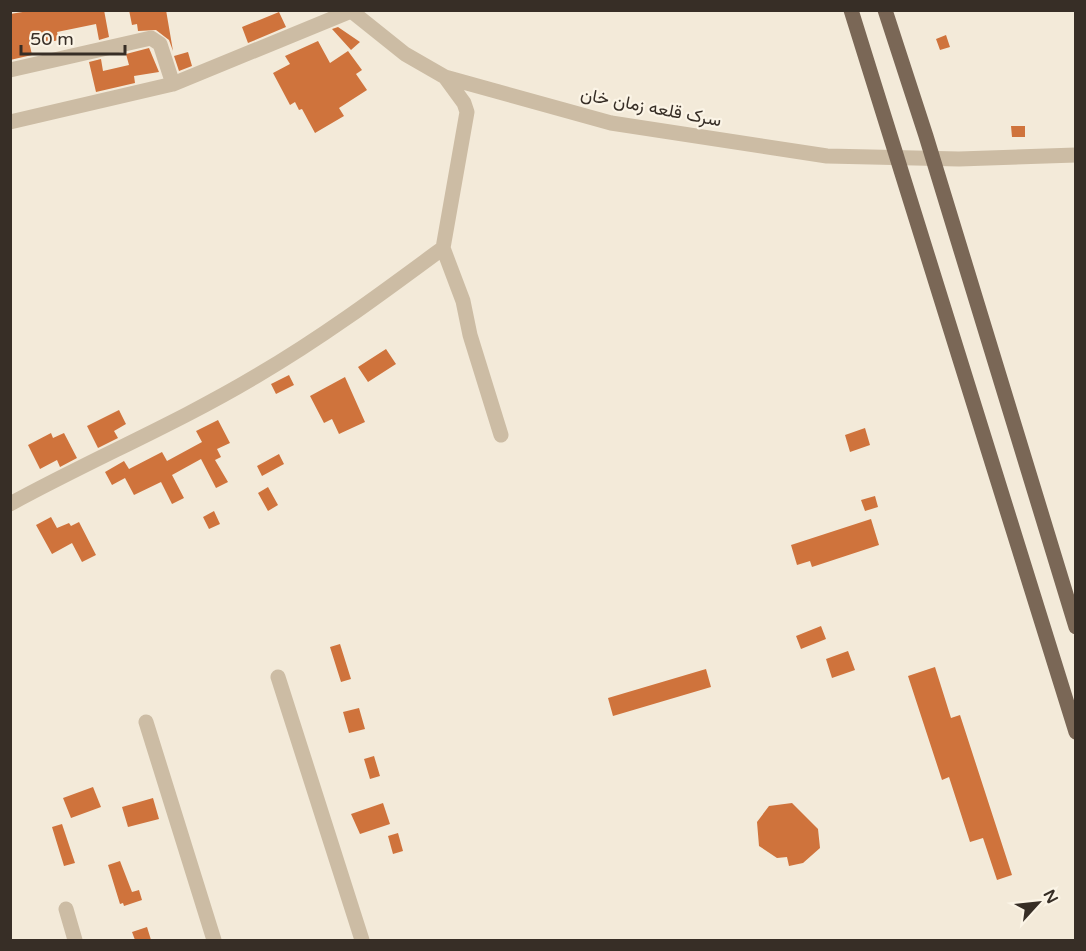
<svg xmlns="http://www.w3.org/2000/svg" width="1086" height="951" viewBox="0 0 1086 951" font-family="'Varela Round',Vazirmatn,sans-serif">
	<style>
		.building { fill: #cf733c }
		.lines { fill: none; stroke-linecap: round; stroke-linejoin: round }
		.minor { stroke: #ccbca4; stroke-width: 15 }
		.major { stroke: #7a6756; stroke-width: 15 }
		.labels { text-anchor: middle; stroke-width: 4.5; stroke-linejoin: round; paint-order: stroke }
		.street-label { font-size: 18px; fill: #372e26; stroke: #fbf4e6 }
	</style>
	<rect width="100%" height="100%" fill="#f3ead9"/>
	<path class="building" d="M 35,10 L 104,10 L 109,37 L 99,40 L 96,24 L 57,32 L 59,40 L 30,46 L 32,55 L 10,60 L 10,14 Z
		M 129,10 L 166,10 L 173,51 L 169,40 L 156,30 L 138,31 L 137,24 L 132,25 Z
		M 279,12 L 286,27 L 248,43 L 242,27 Z
		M 338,27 L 360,42 L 351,50 L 332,29 Z
		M 946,35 L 950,47 L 940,50 L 936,39 Z
		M 318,41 L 330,63 L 348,51 L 362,70 L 356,74 L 367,90 L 339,108 L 344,116 L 315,133 L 302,109 L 299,110 L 295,102 L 290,105 L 273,73 L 290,64 L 285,56 Z
		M 149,48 L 159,72 L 134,76 L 135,83 L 96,92 L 89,62 L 101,59 L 103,71 L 129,65 L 126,54 Z
		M 188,52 L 192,66 L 179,71 L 174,56 Z
		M 1011,126 L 1025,126 L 1025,137 L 1012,137 Z
		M 386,349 L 396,364 L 368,382 L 358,367 Z
		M 289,375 L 294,385 L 276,394 L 271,384 Z
		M 345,377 L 365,422 L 339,434 L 332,419 L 324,423 L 310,396 Z
		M 119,410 L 126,424 L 114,431 L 118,438 L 98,448 L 87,426 Z
		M 218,420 L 230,443 L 217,449 L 221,457 L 215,460 L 228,482 L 216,488 L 201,459 L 172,475 L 184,498 L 172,504 L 161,482 L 134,495 L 125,478 L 112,485 L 105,472 L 124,461 L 129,469 L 162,452 L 167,461 L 202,442 L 196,431 Z
		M 865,428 L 870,445 L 850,452 L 845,435 Z
		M 51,433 L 53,438 L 64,433 L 77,458 L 60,467 L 57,460 L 40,469 L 28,445 Z
		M 279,454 L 284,464 L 262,476 L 257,466 Z
		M 268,487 L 278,505 L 268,511 L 258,493 Z
		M 875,496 L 878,507 L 865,511 L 861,500 Z
		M 214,511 L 220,524 L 209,529 L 203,517 Z
		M 51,517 L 57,528 L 69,523 L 71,526 L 79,522 L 96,555 L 82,562 L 72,543 L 52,554 L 36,525 Z
		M 871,519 L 879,545 L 812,567 L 810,561 L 797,565 L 791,545 Z
		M 821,626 L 826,639 L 801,649 L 796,636 Z
		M 340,644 L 351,679 L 341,682 L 330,647 Z
		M 848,651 L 855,670 L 832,678 L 826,659 Z
		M 935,667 L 951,718 L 960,715 L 1012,875 L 997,880 L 983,838 L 970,842 L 949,777 L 942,780 L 908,676 Z
		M 706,669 L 711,687 L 613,716 L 608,698 Z
		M 359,708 L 365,729 L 349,733 L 343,712 Z
		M 374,756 L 380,776 L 370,779 L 364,759 Z
		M 93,787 L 101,807 L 71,818 L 63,798 Z
		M 153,798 L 159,819 L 128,827 L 122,807 Z
		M 383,803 L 390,824 L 360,834 L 351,814 Z
		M 792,803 L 818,829 L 820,848 L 803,863 L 789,866 L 787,857 L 777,858 L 759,846 L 757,822 L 769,806 Z
		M 62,824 L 75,863 L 64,866 L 52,827 Z
		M 398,833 L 403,851 L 393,854 L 388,836 Z
		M 120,861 L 132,892 L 139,890 L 142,900 L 124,906 L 123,903 L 120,904 L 108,865 Z
		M 147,927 L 151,940 L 135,940 L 132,932 Z"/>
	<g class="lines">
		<path class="minor" d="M 350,10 L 405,54 L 445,77 L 611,123 L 827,156 L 959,159 L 1076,155
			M 10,70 L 151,38 L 160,44 L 173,84
			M 445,77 L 464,103 L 467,112 L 443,248 L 463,301 L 470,335 L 501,435
			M 10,122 L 173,84 L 351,11
			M 10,504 C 92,459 178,423 258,375 C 323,337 382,293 443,248
			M 278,677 L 362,940
			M 146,722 L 214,940
			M 66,909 L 75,940"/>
		<path class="major" d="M 851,10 L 1076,732
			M 885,10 L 926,136 L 1076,627"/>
	</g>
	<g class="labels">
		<g class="street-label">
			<text transform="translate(651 107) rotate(11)" y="6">سرک قلعه زمان خان</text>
		</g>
	</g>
	<rect width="1086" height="951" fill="none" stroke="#372e26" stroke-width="24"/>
	<g transform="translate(1038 903) rotate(63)" stroke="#fbf4e6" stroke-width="4.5" paint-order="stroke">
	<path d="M0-4.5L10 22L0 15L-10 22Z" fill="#372e26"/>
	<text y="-9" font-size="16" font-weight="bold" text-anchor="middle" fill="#372e26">N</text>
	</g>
	<path d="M21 45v9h104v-9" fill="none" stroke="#372e26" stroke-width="3"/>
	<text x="30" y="45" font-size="18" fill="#372e26" stroke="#fbf4e6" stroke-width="4.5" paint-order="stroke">50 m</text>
</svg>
